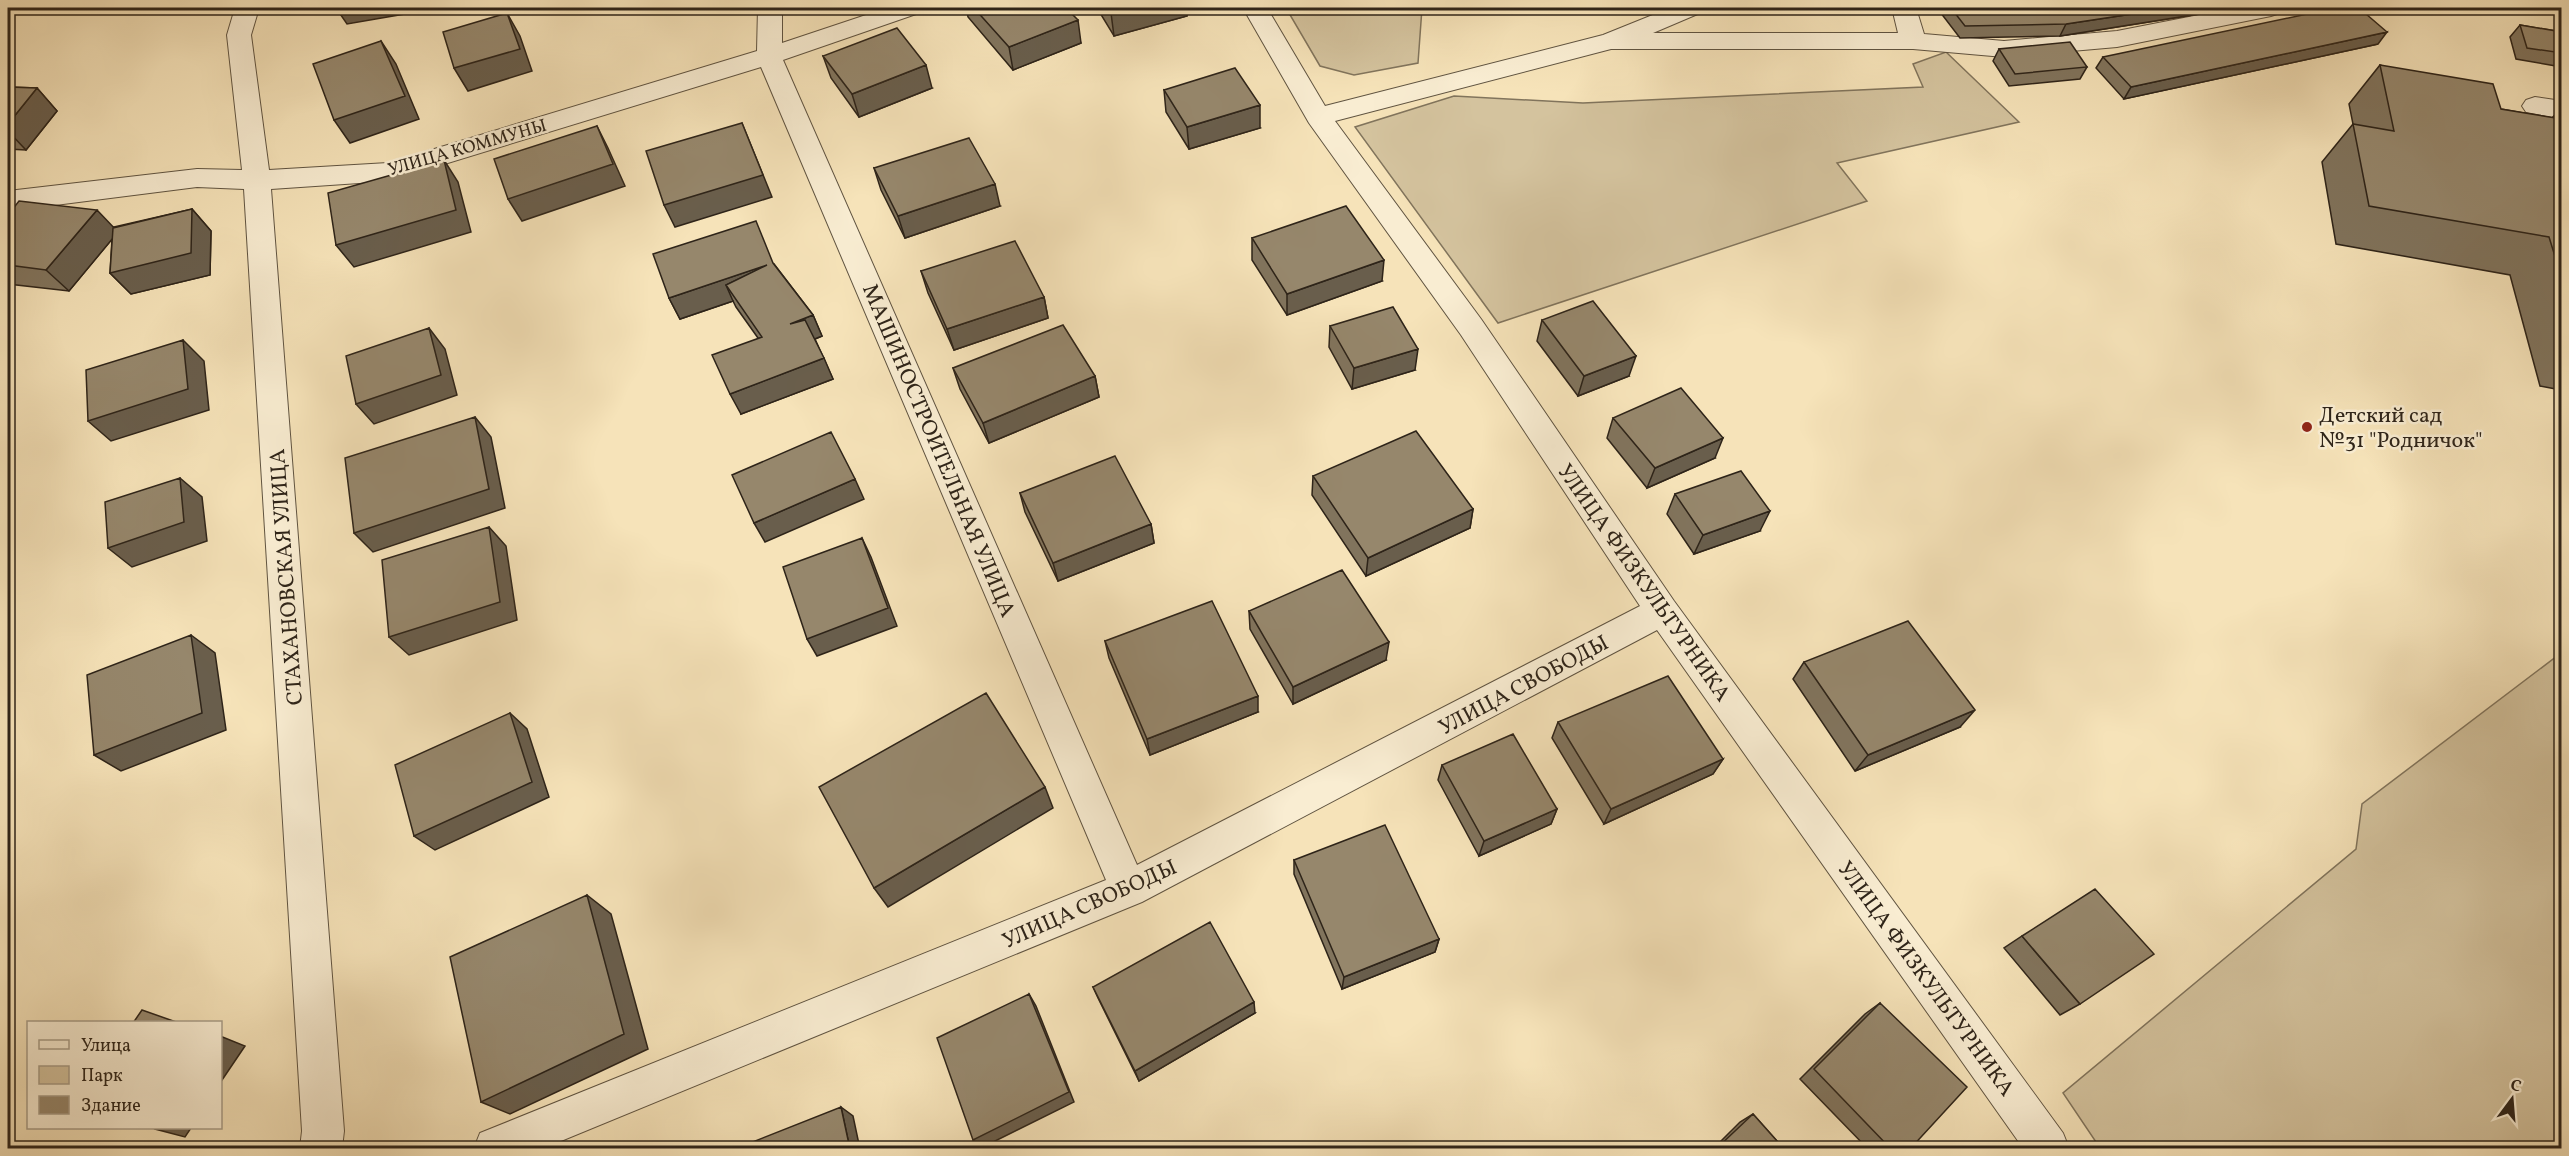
<svg xmlns="http://www.w3.org/2000/svg" width="2569" height="1156" viewBox="0 0 2569 1156" font-family="Vollkorn,serif">
	<style>
		.green { fill: #d4c39e; stroke: #81745c; stroke-width: 1.5 }
		.lines { fill: none; stroke-linecap: round; stroke-linejoin: round }
		.minor-casing { stroke: #605441; stroke-width: 2 }
		.minor { fill: #f9edd2; fill-rule: evenodd }
		.wall { fill: #81745d; stroke: #2e2419; stroke-width: 1.5 }
		.shaded-wall { fill: #695e4c; stroke: #2e2419; stroke-width: 1.5 }
		.building { fill: #96876c; stroke: #2e2419; stroke-width: 1.5 }
		.poi-dot { fill: #8f2418; stroke: #f9edd2; stroke-width: 2 }
		.labels { text-anchor: middle; stroke-width: 5; stroke-linejoin: round; paint-order: stroke }
		.far-street-label { font-size: 18px; fill: #2e2419; stroke: #f9edd2 }
		.poi-label { font-size: 22px; fill: #2e2419; stroke: #f9edd2; text-anchor: start }
		.street-label { font-size: 22px; fill: #2e2419; stroke: #f9edd2 }
	</style>
	<rect width="100%" height="100%" fill="#f6e3b9"/>
	<filter id="stains"><feTurbulence type="fractalNoise" baseFrequency=".00333" numOctaves="4"/><feColorMatrix values="0 0 0 0 .2 0 0 0 0 .09 0 0 0 0 .02 0 0 0 .5 -.17"/></filter>
	<radialGradient id="worn" r=".72"><stop offset=".6" stop-color="#630" stop-opacity="0"/><stop offset="1" stop-color="#630" stop-opacity=".3"/></radialGradient>
	<path class="green" d="M 1286,8 L 1422,8 L 1418,63 L 1354,75 L 1320,66 Z
		M 1946,52 L 2019,122 L 1837,163 L 1867,201 L 1498,323 L 1355,127 L 1454,96 L 1583,103 L 1923,87 L 1913,64 Z
		M 2561,653 L 2561,1148 L 2100,1148 L 2063,1093 L 2356,849 L 2362,804 Z"/>
	<g class="lines">
		<g class="minor-casing">
			<path id="minor" d="M 235,8 L 259,8 L 251,35 L 269,170 L 388,163 L 757,51 L 758,8 L 782,8 L 782,43 L 887,8 L 922,8 L 919,13 L 783,60 L 1137,865 L 1640,606 L 1461,335 L 1309,123 L 1243,8 L 1267,8 L 1325,106 L 1603,35 L 1670,8 L 1703,8 L 1700,13 L 1653,33 L 1898,33 L 1892,8 L 1916,8 L 1924,34 L 2004,41 L 2117,31 L 2235,8 L 2283,8 L 2280,13 L 2271,16 L 2117,47 L 2004,57 L 1913,49 L 1611,49 L 1335,121 L 1481,319 L 1674,601 L 2063,1133 L 2069,1148 L 2023,1148 L 1657,630 L 1142,902 L 544,1148 L 474,1148 L 480,1133 L 1106,880 L 761,67 L 389,181 L 271,189 L 344,1131 L 342,1148 L 300,1148 L 302,1131 L 244,189 L 197,187 L 8,211 L 8,191 L 197,169 L 242,170 L 227,35 Z
				M 2535,97 L 2562,101 L 2562,119 L 2526,112 L 2522,106 L 2526,100 Z"/>
		</g>
		<use href="#minor" class="minor"/>
	</g>
	<path class="wall" d="M 966,8 L 1066,8 L 1081,43 L 1013,70 L 968,17 Z
		M 1097,8 L 1187,8 L 1187,16 L 1114,36 Z
		M 1937,8 L 2225,8 L 2224,10 L 2060,36 L 1960,38 Z
		M 2520,25 L 2562,32 L 2562,67 L 2516,59 L 2510,37 Z
		M 2378,44 L 2124,99 L 2096,68 L 2103,57 Z
		M 1999,49 L 2087,67 L 2080,79 L 2009,86 L 1993,61 Z
		M 823,56 L 932,88 L 859,117 L 831,78 Z
		M 2380,65 L 2501,109 L 2552,118 L 2562,107 L 2562,391 L 2561,390 L 2540,386 L 2510,275 L 2336,244 L 2322,162 L 2353,124 L 2349,104 Z
		M 8,87 L 37,88 L 57,111 L 26,150 L 8,149 Z
		M 1164,90 L 1260,128 L 1189,149 L 1166,112 Z
		M 874,168 L 1000,206 L 905,238 L 881,190 Z
		M 192,209 L 211,231 L 210,275 L 131,294 L 110,273 L 112,239 L 69,291 L 8,284 L 8,215 L 114,227 Z
		M 1252,238 L 1382,281 L 1287,315 L 1252,260 Z
		M 774,264 L 813,315 L 822,336 L 815,339 L 833,379 L 741,414 L 758,338 L 736,307 L 733,301 L 680,319 L 669,298 Z
		M 921,271 L 1044,297 L 1048,318 L 954,350 L 928,293 Z
		M 1542,320 L 1629,376 L 1578,396 L 1537,341 Z
		M 1330,326 L 1415,370 L 1352,389 L 1329,347 Z
		M 953,368 L 1095,376 L 1099,397 L 989,443 L 960,389 Z
		M 1613,418 L 1715,458 L 1647,488 L 1607,438 Z
		M 1313,476 L 1473,509 L 1470,528 L 1366,576 L 1312,495 Z
		M 1020,493 L 1151,524 L 1154,543 L 1058,581 L 1025,512 Z
		M 1675,494 L 1760,531 L 1694,554 L 1667,514 Z
		M 1249,611 L 1386,660 L 1293,704 L 1250,629 Z
		M 1105,641 L 1258,712 L 1150,755 L 1109,658 Z
		M 1804,662 L 1960,727 L 1855,771 L 1793,679 Z
		M 1558,722 L 1723,759 L 1713,774 L 1604,824 L 1552,738 Z
		M 1442,765 L 1557,809 L 1551,824 L 1479,856 L 1438,780 Z
		M 1294,860 L 1439,939 L 1435,952 L 1342,989 L 1294,874 Z
		M 2022,936 L 2080,1004 L 2060,1015 L 2004,948 Z
		M 1093,987 L 1255,1013 L 1139,1081 L 1098,998 Z
		M 1880,1003 L 1910,1149 L 1868,1149 L 1800,1079 L 1865,1014 Z
		M 1753,1114 L 1784,1149 L 1713,1149 L 1740,1122 Z"/>
	<path class="shaded-wall" d="M 336,8 L 416,8 L 416,12 L 347,24 Z
		M 1132,8 L 1187,8 L 1187,16 L 1114,36 L 1111,13 Z
		M 2172,8 L 2225,8 L 2224,10 L 2060,36 L 2066,24 Z
		M 507,13 L 520,36 L 532,71 L 468,91 L 454,68 Z
		M 1078,20 L 1081,43 L 1013,70 L 1009,47 Z
		M 2387,32 L 2378,44 L 2124,99 L 2131,87 Z
		M 381,41 L 396,64 L 419,119 L 350,143 L 334,120 Z
		M 926,65 L 932,88 L 859,117 L 852,94 Z
		M 37,88 L 57,111 L 26,150 L 8,131 L 8,124 Z
		M 1260,105 L 1260,128 L 1189,149 L 1187,127 Z
		M 742,123 L 772,197 L 675,227 L 664,205 Z
		M 597,126 L 608,148 L 625,186 L 522,221 L 508,199 Z
		M 444,160 L 458,182 L 471,232 L 354,267 L 336,245 Z
		M 995,184 L 1000,206 L 905,238 L 898,216 Z
		M 192,209 L 211,231 L 210,275 L 131,294 L 110,273 Z
		M 97,210 L 118,232 L 69,291 L 46,270 Z
		M 1384,260 L 1382,281 L 1287,315 L 1287,294 Z
		M 767,265 L 726,285 L 733,301 L 680,319 L 669,298 Z
		M 1044,297 L 1048,318 L 954,350 L 947,329 Z
		M 813,315 L 822,336 L 800,345 L 790,324 Z
		M 429,328 L 445,349 L 457,395 L 374,424 L 356,404 Z
		M 183,340 L 204,361 L 209,410 L 111,441 L 88,421 Z
		M 1418,349 L 1415,370 L 1352,389 L 1354,368 Z
		M 1636,356 L 1629,376 L 1578,396 L 1584,376 Z
		M 824,358 L 833,379 L 741,414 L 730,394 Z
		M 1095,376 L 1099,397 L 989,443 L 983,423 Z
		M 475,417 L 491,437 L 505,508 L 373,552 L 354,533 Z
		M 1723,438 L 1715,458 L 1647,488 L 1655,468 Z
		M 180,478 L 202,497 L 207,541 L 132,567 L 108,548 Z
		M 855,479 L 864,499 L 765,542 L 754,523 Z
		M 1473,509 L 1470,528 L 1366,576 L 1368,558 Z
		M 1770,511 L 1760,531 L 1694,554 L 1703,535 Z
		M 1151,524 L 1154,543 L 1058,581 L 1053,563 Z
		M 489,527 L 506,546 L 517,620 L 409,655 L 389,637 Z
		M 862,538 L 871,557 L 897,626 L 817,656 L 807,639 Z
		M 191,635 L 215,653 L 226,730 L 121,771 L 94,755 Z
		M 1389,642 L 1386,660 L 1293,704 L 1293,687 Z
		M 1258,696 L 1258,712 L 1150,755 L 1147,739 Z
		M 1975,710 L 1960,727 L 1855,771 L 1868,755 Z
		M 510,713 L 527,729 L 549,797 L 435,850 L 414,836 Z
		M 1723,759 L 1713,774 L 1604,824 L 1611,809 Z
		M 1045,787 L 1053,808 L 888,907 L 874,888 Z
		M 1557,809 L 1551,824 L 1479,856 L 1484,841 Z
		M 587,895 L 611,914 L 648,1049 L 510,1114 L 481,1102 Z
		M 1439,939 L 1435,952 L 1342,989 L 1344,977 Z
		M 1029,994 L 1036,1006 L 1074,1102 L 981,1148 L 973,1140 Z
		M 1254,1002 L 1255,1013 L 1139,1081 L 1135,1071 Z
		M 220,1036 L 245,1046 L 220,1083 Z
		M 841,1107 L 853,1116 L 860,1149 L 850,1149 Z
		M 156,1128 L 191,1128 L 185,1137 L 155,1129 Z"/>
	<path class="building" d="M 974,8 L 1066,8 L 1078,20 L 1009,47 Z
		M 1108,8 L 1132,8 L 1111,13 Z
		M 1951,8 L 2172,8 L 2066,24 L 1965,26 Z
		M 2336,8 L 2359,8 L 2387,32 L 2131,87 L 2103,57 Z
		M 507,13 L 520,49 L 454,68 L 443,32 Z
		M 2520,25 L 2562,32 L 2562,53 L 2527,48 Z
		M 897,28 L 926,65 L 852,94 L 823,56 Z
		M 381,41 L 405,96 L 334,120 L 313,64 Z
		M 2070,42 L 2087,67 L 2015,74 L 1999,49 Z
		M 2380,65 L 2493,84 L 2501,109 L 2562,119 L 2562,279 L 2549,237 L 2369,206 L 2353,124 L 2394,131 Z
		M 1235,68 L 1260,105 L 1187,127 L 1164,90 Z
		M 8,87 L 37,88 L 8,124 Z
		M 742,123 L 763,175 L 664,205 L 646,151 Z
		M 597,126 L 613,164 L 508,199 L 494,159 Z
		M 969,138 L 995,184 L 898,216 L 874,168 Z
		M 444,160 L 456,210 L 336,245 L 328,193 Z
		M 19,201 L 97,210 L 46,270 L 8,265 L 8,215 Z
		M 1346,206 L 1384,260 L 1287,294 L 1252,238 Z
		M 192,209 L 191,253 L 110,273 L 113,228 Z
		M 756,221 L 773,263 L 813,315 L 790,324 L 805,320 L 824,358 L 730,394 L 712,355 L 762,337 L 726,285 L 767,265 L 669,298 L 653,254 Z
		M 1015,241 L 1044,297 L 947,329 L 921,271 Z
		M 1593,301 L 1636,356 L 1584,376 L 1542,320 Z
		M 1393,307 L 1418,349 L 1354,368 L 1330,326 Z
		M 1063,325 L 1095,376 L 983,423 L 953,368 Z
		M 429,328 L 441,375 L 356,404 L 346,356 Z
		M 183,340 L 188,389 L 88,421 L 86,370 Z
		M 1681,388 L 1723,438 L 1655,468 L 1613,418 Z
		M 475,417 L 489,489 L 354,533 L 345,458 Z
		M 1416,431 L 1473,509 L 1368,558 L 1313,476 Z
		M 831,432 L 855,479 L 754,523 L 732,475 Z
		M 1115,456 L 1151,524 L 1053,563 L 1020,493 Z
		M 1741,471 L 1770,511 L 1703,535 L 1675,494 Z
		M 180,478 L 184,522 L 108,548 L 105,502 Z
		M 489,527 L 500,602 L 389,637 L 382,560 Z
		M 862,538 L 888,608 L 807,639 L 783,567 Z
		M 1342,570 L 1389,642 L 1293,687 L 1249,611 Z
		M 1212,601 L 1258,696 L 1147,739 L 1105,641 Z
		M 1908,621 L 1975,710 L 1868,755 L 1804,662 Z
		M 191,635 L 202,713 L 94,755 L 87,675 Z
		M 1668,676 L 1723,759 L 1611,809 L 1558,722 Z
		M 986,693 L 1045,787 L 874,888 L 819,787 Z
		M 510,713 L 532,782 L 414,836 L 395,765 Z
		M 1513,734 L 1557,809 L 1484,841 L 1442,765 Z
		M 1385,825 L 1439,939 L 1344,977 L 1294,860 Z
		M 2095,889 L 2154,954 L 2080,1004 L 2022,936 Z
		M 587,895 L 624,1034 L 481,1102 L 450,957 Z
		M 1210,922 L 1254,1002 L 1135,1071 L 1093,987 Z
		M 1029,994 L 1069,1092 L 973,1140 L 937,1038 Z
		M 1880,1003 L 1967,1087 L 1910,1149 L 1891,1149 L 1814,1069 Z
		M 142,1010 L 179,1023 L 133,1023 Z
		M 841,1107 L 850,1149 L 735,1149 Z
		M 1753,1114 L 1784,1149 L 1716,1149 Z"/>
	<circle class="poi-dot" cx="2307" cy="427" r="6"/>
	<g class="labels">
		<g class="far-street-label">
			<text transform="translate(467 147) rotate(-16)" y="6">УЛИЦА КОММУНЫ</text>
		</g>
		<g class="poi-label">
			<text x="2319" y="422">Детский сад<tspan x="2319" dy="25">№31 "Родничок"</tspan></text>
		</g>
		<g class="street-label">
			<text transform="translate(940 450) rotate(67)" y="8">МАШИНОСТРОИТЕЛЬНАЯ УЛИЦА</text>
			<text transform="translate(285 577) rotate(-94)" y="8">СТАХАНОВСКАЯ УЛИЦА</text>
			<text transform="translate(1645 582) rotate(55)" y="8">УЛИЦА ФИЗКУЛЬТУРНИКА</text>
			<text transform="translate(1523 684) rotate(-28)" y="8">УЛИЦА СВОБОДЫ</text>
			<text transform="translate(1089 903) rotate(-24)" y="8">УЛИЦА СВОБОДЫ</text>
			<text transform="translate(1927 978) rotate(54)" y="8">УЛИЦА ФИЗКУЛЬТУРНИКА</text>
		</g>
	</g>
	<rect width="2569" height="1156" fill="none" stroke="#f6e3b9" stroke-width="30"/>
	<rect x="9" y="9" width="2551" height="1138" fill="none" stroke="#2e2419" stroke-width="3"/>
	<rect x="15" y="15" width="2539" height="1126" fill="none" stroke="#2e2419" stroke-width="1.5"/>
	<rect x="27" y="1021" width="195" height="108" fill="#f9edd2" stroke="#a89d88" stroke-width="1.5"/>
	<rect x="39" y="1040" width="30" height="9" fill="#f9edd2" stroke="#a89d88" stroke-width="1.5"/>
	<text x="81" y="1051" font-size="18" fill="#2e2419">Улица</text>
	<rect x="39" y="1066" width="30" height="18" fill="#d4c39e" stroke="#a89d88" stroke-width="1.5"/>
	<text x="81" y="1081" font-size="18" fill="#2e2419">Парк</text>
	<rect x="39" y="1096" width="30" height="18" fill="#96876c" stroke="#a89d88" stroke-width="1.5"/>
	<text x="81" y="1111" font-size="18" fill="#2e2419">Здание</text>
	<g transform="translate(2512 1099) rotate(16)" stroke="#f9edd2" stroke-width="4.5" paint-order="stroke">
	<path d="M0-4.5L10 22L0 15L-10 22Z" fill="#2e2419"/>
	<text y="-9" font-size="16" font-weight="bold" text-anchor="middle" fill="#2e2419">С</text>
	</g>
	<rect width="100%" height="100%" filter="url(#stains)"/>
	<rect width="100%" height="100%" fill="url(#worn)"/>
</svg>
